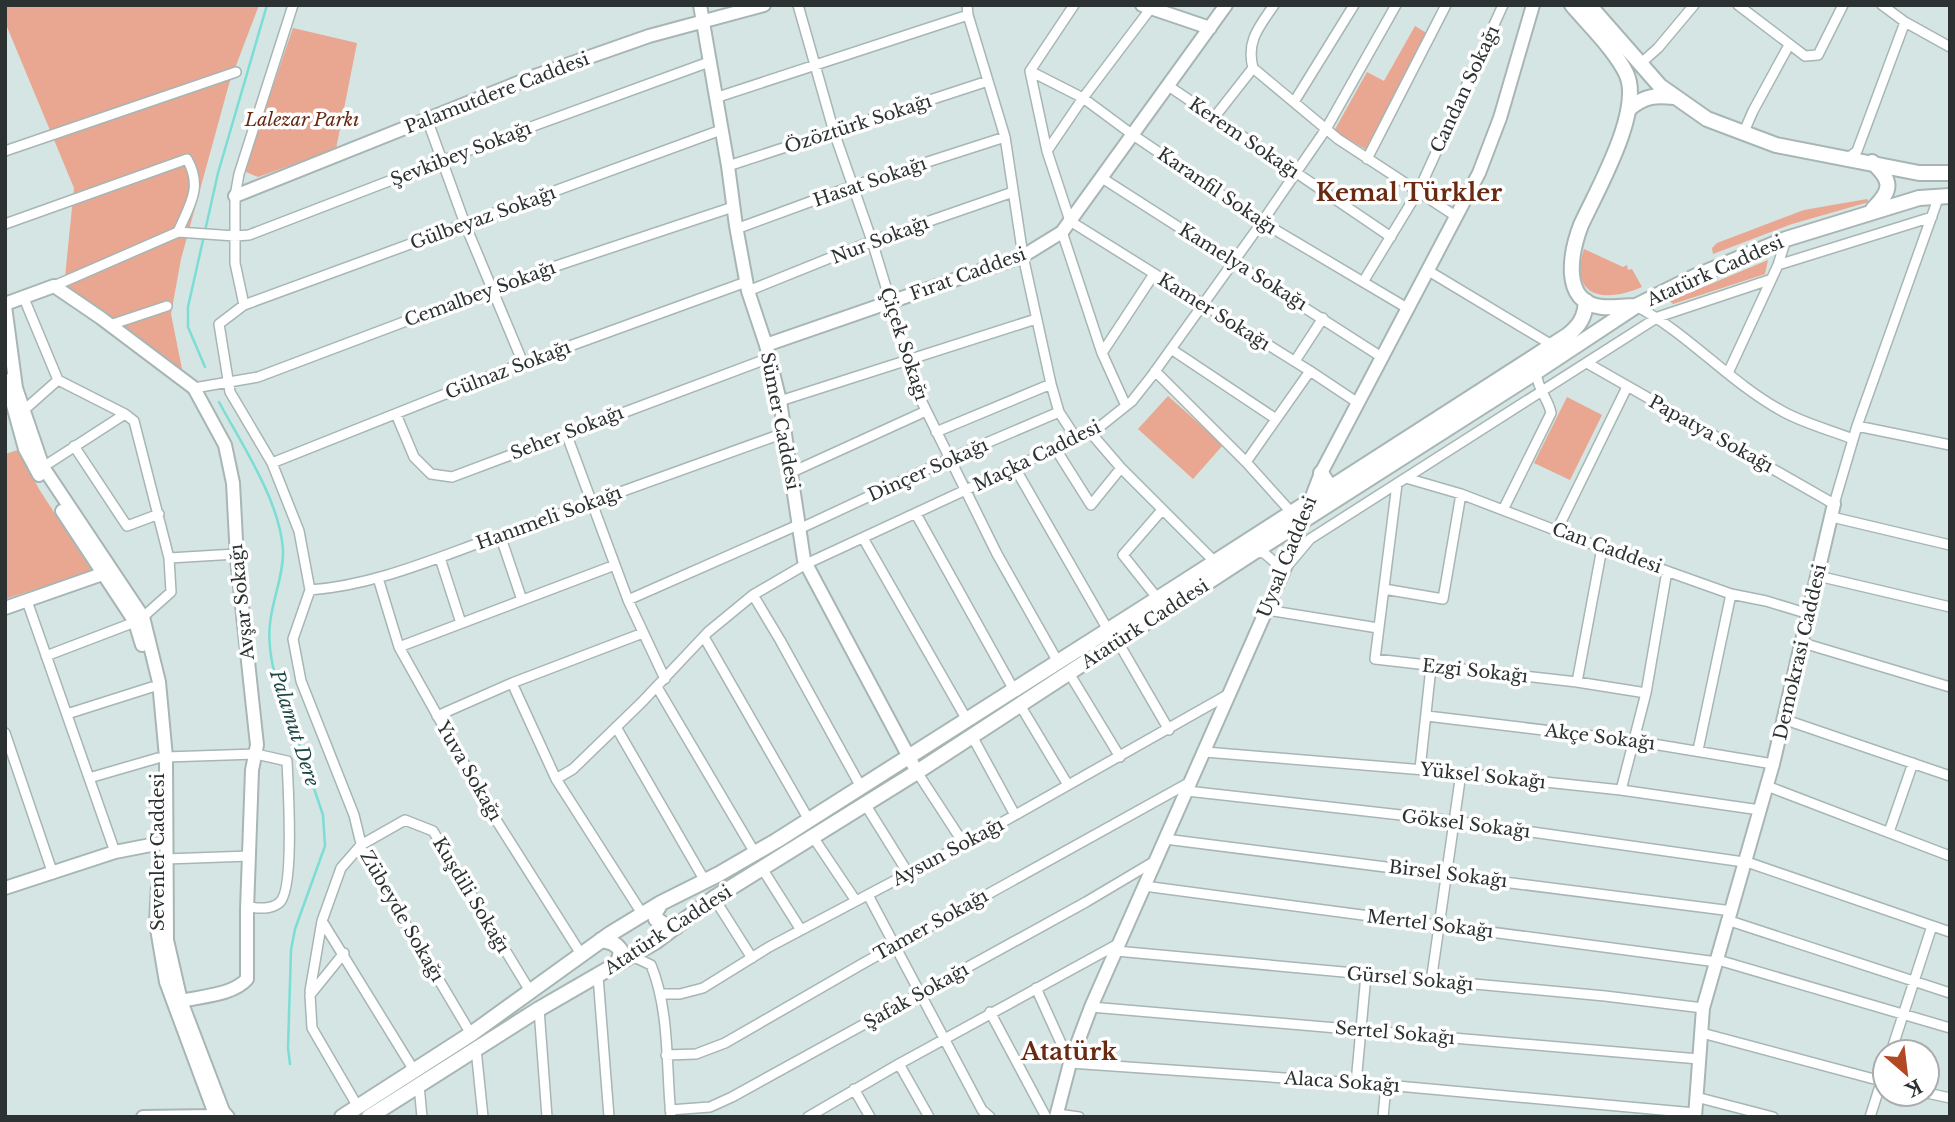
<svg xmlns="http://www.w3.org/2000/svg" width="1955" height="1122" viewBox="0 0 1955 1122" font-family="'Libre Baskerville',serif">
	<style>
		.green { fill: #e9a690 }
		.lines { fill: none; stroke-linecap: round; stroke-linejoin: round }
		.stream { stroke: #7cddd5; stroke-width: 2.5 }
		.street-casing { stroke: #a7b6b5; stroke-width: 12 }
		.secondary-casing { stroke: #a7b6b5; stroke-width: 16 }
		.primary-casing { stroke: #a7b6b5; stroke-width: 18 }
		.street { stroke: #fff; stroke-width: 9 }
		.secondary { stroke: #fff; stroke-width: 12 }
		.primary { stroke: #fff; stroke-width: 14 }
		.labels { text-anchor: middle; stroke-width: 7; stroke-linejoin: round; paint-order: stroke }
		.street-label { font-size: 18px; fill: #2b3231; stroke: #fff }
		.park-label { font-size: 18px; font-style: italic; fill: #682811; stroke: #fff }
		.water-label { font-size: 19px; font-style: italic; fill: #1c4845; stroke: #fff }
		.district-label { font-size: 24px; font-weight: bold; fill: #6a2911; stroke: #fff }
	</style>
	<rect width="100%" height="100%" fill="#d4e5e3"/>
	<path class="green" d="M 5,5 L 259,5 L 229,84 L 181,259 L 171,314 L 183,374 L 64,287 L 74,188 L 5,22 Z
		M 1415,26 L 1430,35 L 1367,150 L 1334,131 L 1367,72 L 1384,81 Z
		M 293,28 L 357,43 L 336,149 L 258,177 L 246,172 L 245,168 Z
		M 1867,199 L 1869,202 L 1792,224 L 1713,254 L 1712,248 L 1717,243 L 1804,210 Z
		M 1584,249 L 1623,267 L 1627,265 L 1628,270 L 1632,269 L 1642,287 C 1606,303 1568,298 1584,249 Z
		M 1768,260 L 1765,274 L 1673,304 L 1670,301 Z
		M 1168,396 L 1223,445 L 1193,479 L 1138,429 Z
		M 1567,397 L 1602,415 L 1570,480 L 1534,463 Z
		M 18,450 L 39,489 L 92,571 L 5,599 L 5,454 Z"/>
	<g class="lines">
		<path class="stream" d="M 205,367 L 188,327 L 188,307 L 218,173 L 267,5
			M 219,402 C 242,445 280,501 283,550 C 284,575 272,600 270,624 C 268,639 270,652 273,667 L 323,815 L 325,846 L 295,929 L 291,950 L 288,1048 L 290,1064"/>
		<g class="street-casing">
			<path id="street" d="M 293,5 L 239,174 L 235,196 L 235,263 L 244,305 L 219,324 L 230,392 L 272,463 L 299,531 L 310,590 L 293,639 L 301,681 L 354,815 L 363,852 L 471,1034
				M 798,5 L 834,132 L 872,241 L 919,396 L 997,554 L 1058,662
				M 967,5 L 968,15 L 1005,137 L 1023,256 L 1051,384 L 1059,412 L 1076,438
				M 1738,5 L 1805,56 L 1818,55 L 1843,5
				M 1882,5 L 1905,22 L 1950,47
				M 1151,8 L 1083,98 L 1047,151 L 1070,221 L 1310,371 L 1358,403
				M 1640,64 L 1658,48 L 1694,5
				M 1253,68 L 1338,139 L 1457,217
				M 1030,71 L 1083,98 L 1133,135 L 1262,222 L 1407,308
				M 1030,71 L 1047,151
				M 1030,71 L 1074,5
				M 1167,85 L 1391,237
				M 715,98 L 968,15
				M 1294,102 L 1354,5
				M 427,119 L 465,224 L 523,363
				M 1213,119 L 1253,68 C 1246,41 1259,27 1274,5
				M 1743,134 L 1753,111 L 1789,45
				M 5,151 L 236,72
				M 1849,157 L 1857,151 L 1905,22
				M 1367,159 L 1446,5
				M 728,166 L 988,81
				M 1102,178 L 1383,358
				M 5,224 L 187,159 C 203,187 190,204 178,232
				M 736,229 L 853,186 L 1005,137
				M 1062,232 L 1102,353 L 1126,406
				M 1778,265 L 1932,217
				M 1427,270 L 1552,345
				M 1363,282 L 1419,190 L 1503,5
				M 54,286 L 178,232 L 235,236 L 249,235 L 506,136 L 709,62
				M 748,291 L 872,241 L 1013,192
				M 23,296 L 58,380 L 125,414 L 134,421 L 169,558 L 236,554
				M 244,305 L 721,130
				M 1636,306 C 1689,334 1729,382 1782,411 C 1803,423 1830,430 1853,439
				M 110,325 L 167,306
				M 1171,349 L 1276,419
				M 1102,353 L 1154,274
				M 1295,361 L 1323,318
				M 1587,363 L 1834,504 L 1857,426 L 1939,196
				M 1155,371 L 1246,462 L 1291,512
				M 1728,373 L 1778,265 L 1786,239
				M 194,388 L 258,377 L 523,277 L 733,207
				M 780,401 L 1036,319
				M 23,411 L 58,380
				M 396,414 L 414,457 L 431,474 L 452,477 L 769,358
				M 1857,426 L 1950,445
				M 936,432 L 1051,384
				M 1090,432 L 1121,468 L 1215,562
				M 566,433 L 628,600 L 665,679
				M 74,446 L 127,526 L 159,514
				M 1055,448 L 1091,505 L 1121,468
				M 1246,462 L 1310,371
				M 272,463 L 523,363 L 746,282
				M 43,467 L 125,414
				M 1015,468 L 1108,630
				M 790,473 L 926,411
				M 1406,478 L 1461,494 L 1602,548 L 1731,594 L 1766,601 L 1809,614
				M 1397,484 L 1375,659 L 1577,682 L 1646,693
				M 1503,510 L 1551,413 C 1548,398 1538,391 1536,372
				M 916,514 L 1014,690
				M 1832,517 L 1950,545
				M 799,529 L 949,459 L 1059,412
				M 1557,530 L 1627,387
				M 500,535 L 522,600
				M 863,538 L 967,720
				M 1254,552 L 1264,553 L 1284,570 L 1310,539 L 1658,317 L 1769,280
				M 440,558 L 461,623
				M 1818,576 L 1950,607
				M 378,578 L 399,647 L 493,815 L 581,954
				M 1384,589 L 1443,599 L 1461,494
				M 310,590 C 378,585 440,556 504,534 C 598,501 691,467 784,433
				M 753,595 L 780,640 L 861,787
				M 1158,599 L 1123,555 L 1162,510
				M 628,600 L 798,525
				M 27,601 L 115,852
				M 1267,610 L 1378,628
				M 143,617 L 171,592 L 169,558
				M 704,637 L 809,820
				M 1118,642 L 1169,730
				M 1803,643 L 1950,687
				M 399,647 L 615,565
				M 46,656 L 135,622
				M 1069,673 L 1120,757
				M 1577,682 L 1602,548
				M 512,683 L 556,779 L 643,915
				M 657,687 L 755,853
				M 1020,705 L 1068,785
				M 67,714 L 152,687
				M 437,716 L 512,683 L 643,633
				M 1427,716 L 1635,741 L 1773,764
				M 1783,719 L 1950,776
				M 616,727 L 705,881
				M 5,733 L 53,874
				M 972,736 L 1015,815
				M 1698,750 L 1731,594
				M 1205,752 L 1461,773 L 1621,790 L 1760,810
				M 166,757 L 256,754 L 287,761 C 288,785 295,891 279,903 C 270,910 258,908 247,907
				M 1420,769 L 1431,667
				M 917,772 L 964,844
				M 89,778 L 158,758
				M 556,779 L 573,769 L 642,702 L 708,632 L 753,595 L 806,564 L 1097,429 L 1132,401 L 1151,377 L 1262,222 L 1326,129 L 1396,5
				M 1767,786 L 1950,856
				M 1621,790 L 1646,693 L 1667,571
				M 1187,791 L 1454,821 L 1744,862
				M 865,804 L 908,873
				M 1889,832 L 1913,763
				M 813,837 L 856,901
				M 1165,839 L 1732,911
				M 165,859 L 250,856
				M 1744,861 L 1950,932
				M 763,870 L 801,930
				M 1144,886 L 1717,962
				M 868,895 L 982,1110 L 990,1117
				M 714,898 L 752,958
				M 1730,921 L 1950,993
				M 1116,951 L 1605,996 L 1703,1008
				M 344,953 L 310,995 L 312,1028 L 358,1107
				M 632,956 L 651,965 C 670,1011 666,1068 671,1117
				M 1718,960 L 1950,1028
				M 598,976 L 609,1117
				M 1431,982 L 1461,773
				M 1036,988 L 1070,1063 L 1386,1085 L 1695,1113
				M 310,991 L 322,921
				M 660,994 L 680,994 L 703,988 L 769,947 L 964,844 L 1229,694
				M 1091,1007 L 1699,1059
				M 539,1009 L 547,1117
				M 990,1012 L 1046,1117
				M 1702,1033 L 1885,1082
				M 476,1049 L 483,1117
				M 1891,1052 L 1932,926
				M 666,1055 L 696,1054 L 725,1043 L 862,964 L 1192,781
				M 899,1064 L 1118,944
				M 415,1072 L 322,921 L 341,868 L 361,845 L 405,820 L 433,831 L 530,991
				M 1356,1083 L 1366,975
				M 419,1085 L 422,1117
				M 854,1089 L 870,1117
				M 1927,1093 L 1950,1098
				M 1696,1097 L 1773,1117
				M 670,1110 L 710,1107 L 732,1097 L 1086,902 L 1155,861
				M 1057,1114 L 1079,1117
				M 808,1117 L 899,1064 L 929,1117
				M 1383,1117 L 1386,1085
				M 1870,1117 L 1885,1070"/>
		</g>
		<g class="secondary-casing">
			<path id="secondary" d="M 700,5 L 728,166 L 736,226 L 748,291 L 766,345 L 780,401 L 804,560 L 917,772
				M 1142,5 L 1210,28
				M 235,196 L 535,76 L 649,36 L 764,5
				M 5,304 L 54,286 L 101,318 L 194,388 L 225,445 L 233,483 L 237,559 L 257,745 L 252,770 L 247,910 L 247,979 C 233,995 202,996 181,1001
				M 5,306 L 16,388 L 43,467 L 143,617 L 159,682 L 166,757 L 167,940 L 181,1001 L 223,1111 L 228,1117
				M 766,345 L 1023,256 L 1062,232 L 1226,5
				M 6,380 L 25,449 L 39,475
				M 62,511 L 135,622 L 142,645
				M 5,608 L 108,572
				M 158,886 L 156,923 L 166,982 L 216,1117
				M 5,888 L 115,852 L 166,842
				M 143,1117 L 215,1116 L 222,1111
				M 1056,1117 L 1070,1063 L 1091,1007 L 1284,570 L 1321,473 L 1479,173 L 1500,118 L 1533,5
				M 1695,1117 L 1703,1008 L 1773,764 L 1834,504"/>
		</g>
		<g class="primary-casing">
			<path id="primary" d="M 1572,5 C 1589,25 1615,50 1626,73 C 1644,109 1597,190 1581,225 C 1571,251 1560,303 1602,307 C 1612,308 1624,306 1635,306
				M 1589,5 L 1660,86 L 1707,119 L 1776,145 L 1919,173 L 1950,173
				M 1630,108 C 1645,96 1655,95 1674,97
				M 1872,162 C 1893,181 1892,190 1873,209
				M 1321,473 L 1330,487 L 1338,491
				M 661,903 L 655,913 L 656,919 L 666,926 L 676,927
				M 601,940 C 611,942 616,943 621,951 L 619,960 L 614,965
				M 342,1117 L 471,1034 L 610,934 L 661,903 L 719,874 L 776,841 L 1176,587 L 1568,335 C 1580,325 1585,317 1586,301
				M 369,1117 L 539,1009 L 655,942 L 714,898 L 917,772 L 1254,552 L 1536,372 L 1636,306 L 1694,277 L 1786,239 L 1919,198 L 1950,196"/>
		</g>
		<use href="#street" class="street"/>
		<use href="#secondary" class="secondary"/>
		<use href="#primary" class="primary"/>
	</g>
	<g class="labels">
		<g class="street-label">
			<text transform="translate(1465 89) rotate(-65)" y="6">Candan Sokağı</text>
			<text transform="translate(497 93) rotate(-21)" y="6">Palamutdere Caddesi</text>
			<text transform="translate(858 124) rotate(-18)" y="6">Özöztürk Sokağı</text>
			<text transform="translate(1244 138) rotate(34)" y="6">Kerem Sokağı</text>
			<text transform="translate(461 154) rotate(-21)" y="6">Şevkibey Sokağı</text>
			<text transform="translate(870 182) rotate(-19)" y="6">Hasat Sokağı</text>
			<text transform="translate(1217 191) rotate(34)" y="6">Karanfil Sokağı</text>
			<text transform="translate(483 218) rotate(-20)" y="6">Gülbeyaz Sokağı</text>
			<text transform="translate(880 240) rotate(-21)" y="6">Nur Sokağı</text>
			<text transform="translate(1243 267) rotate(32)" y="6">Kamelya Sokağı</text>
			<text transform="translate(1715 271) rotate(-24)" y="6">Atatürk Caddesi</text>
			<text transform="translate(968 274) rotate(-20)" y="6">Fırat Caddesi</text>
			<text transform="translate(480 294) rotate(-20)" y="6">Cemalbey Sokağı</text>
			<text transform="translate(1214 312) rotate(32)" y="6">Kamer Sokağı</text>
			<text transform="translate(904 344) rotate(72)" y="6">Çiçek Sokağı</text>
			<text transform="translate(508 370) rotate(-21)" y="6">Gülnaz Sokağı</text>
			<text transform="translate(780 421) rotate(79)" y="6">Sümer Caddesi</text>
			<text transform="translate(567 433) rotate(-21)" y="6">Seher Sokağı</text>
			<text transform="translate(1711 434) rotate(29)" y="6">Papatya Sokağı</text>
			<text transform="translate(1037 456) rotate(-26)" y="6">Maçka Caddesi</text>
			<text transform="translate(928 470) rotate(-24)" y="6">Dinçer Sokağı</text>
			<text transform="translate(549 518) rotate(-20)" y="6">Hanımeli Sokağı</text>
			<text transform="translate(1607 548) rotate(20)" y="6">Can Caddesi</text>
			<text transform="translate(1287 557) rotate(-68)" y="6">Uysal Caddesi</text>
			<text transform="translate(242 602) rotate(-96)" y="6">Avşar Sokağı</text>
			<text transform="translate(1145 624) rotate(-33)" y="6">Atatürk Caddesi</text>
			<text transform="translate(1800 652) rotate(-77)" y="6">Demokrasi Caddesi</text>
			<text transform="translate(1475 671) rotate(6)" y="6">Ezgi Sokağı</text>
			<text transform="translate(1600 737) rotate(7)" y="6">Akçe Sokağı</text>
			<text transform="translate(469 771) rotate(60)" y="6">Yuva Sokağı</text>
			<text transform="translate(1483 776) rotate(6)" y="6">Yüksel Sokağı</text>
			<text transform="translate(1466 824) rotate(7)" y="6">Göksel Sokağı</text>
			<text transform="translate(158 852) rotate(-90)" y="6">Sevenler Caddesi</text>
			<text transform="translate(948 852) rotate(-28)" y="6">Aysun Sokağı</text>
			<text transform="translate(1448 874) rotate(7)" y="6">Birsel Sokağı</text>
			<text transform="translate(471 895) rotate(59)" y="6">Kuşdili Sokağı</text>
			<text transform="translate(402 916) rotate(60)" y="6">Zübeyde Sokağı</text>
			<text transform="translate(1430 924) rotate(7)" y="6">Mertel Sokağı</text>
			<text transform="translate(931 925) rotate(-29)" y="6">Tamer Sokağı</text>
			<text transform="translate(668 930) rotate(-33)" y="6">Atatürk Caddesi</text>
			<text transform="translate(1410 979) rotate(5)" y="6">Gürsel Sokağı</text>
			<text transform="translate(916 996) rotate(-29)" y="6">Şafak Sokağı</text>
			<text transform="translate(1395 1033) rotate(5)" y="6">Sertel Sokağı</text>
			<text transform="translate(1342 1082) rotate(4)" y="6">Alaca Sokağı</text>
		</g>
		<g class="park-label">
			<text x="302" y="126">Lalezar Parkı</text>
		</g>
		<g class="water-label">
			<text transform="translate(295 728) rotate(72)" y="7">Palamut Dere</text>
		</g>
		<g class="district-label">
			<text x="1409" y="201">Kemal Türkler</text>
			<text x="1069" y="1060">Atatürk</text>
		</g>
	</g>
	<rect width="1955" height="1122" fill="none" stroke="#2b3231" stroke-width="14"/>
	<g transform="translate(1906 1073) rotate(152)"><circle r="33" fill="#ffffff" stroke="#aaadad" stroke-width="2"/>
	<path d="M0-5L12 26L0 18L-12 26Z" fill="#b14a24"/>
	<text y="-10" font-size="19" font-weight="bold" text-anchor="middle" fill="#2b3231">K</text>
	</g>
</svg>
